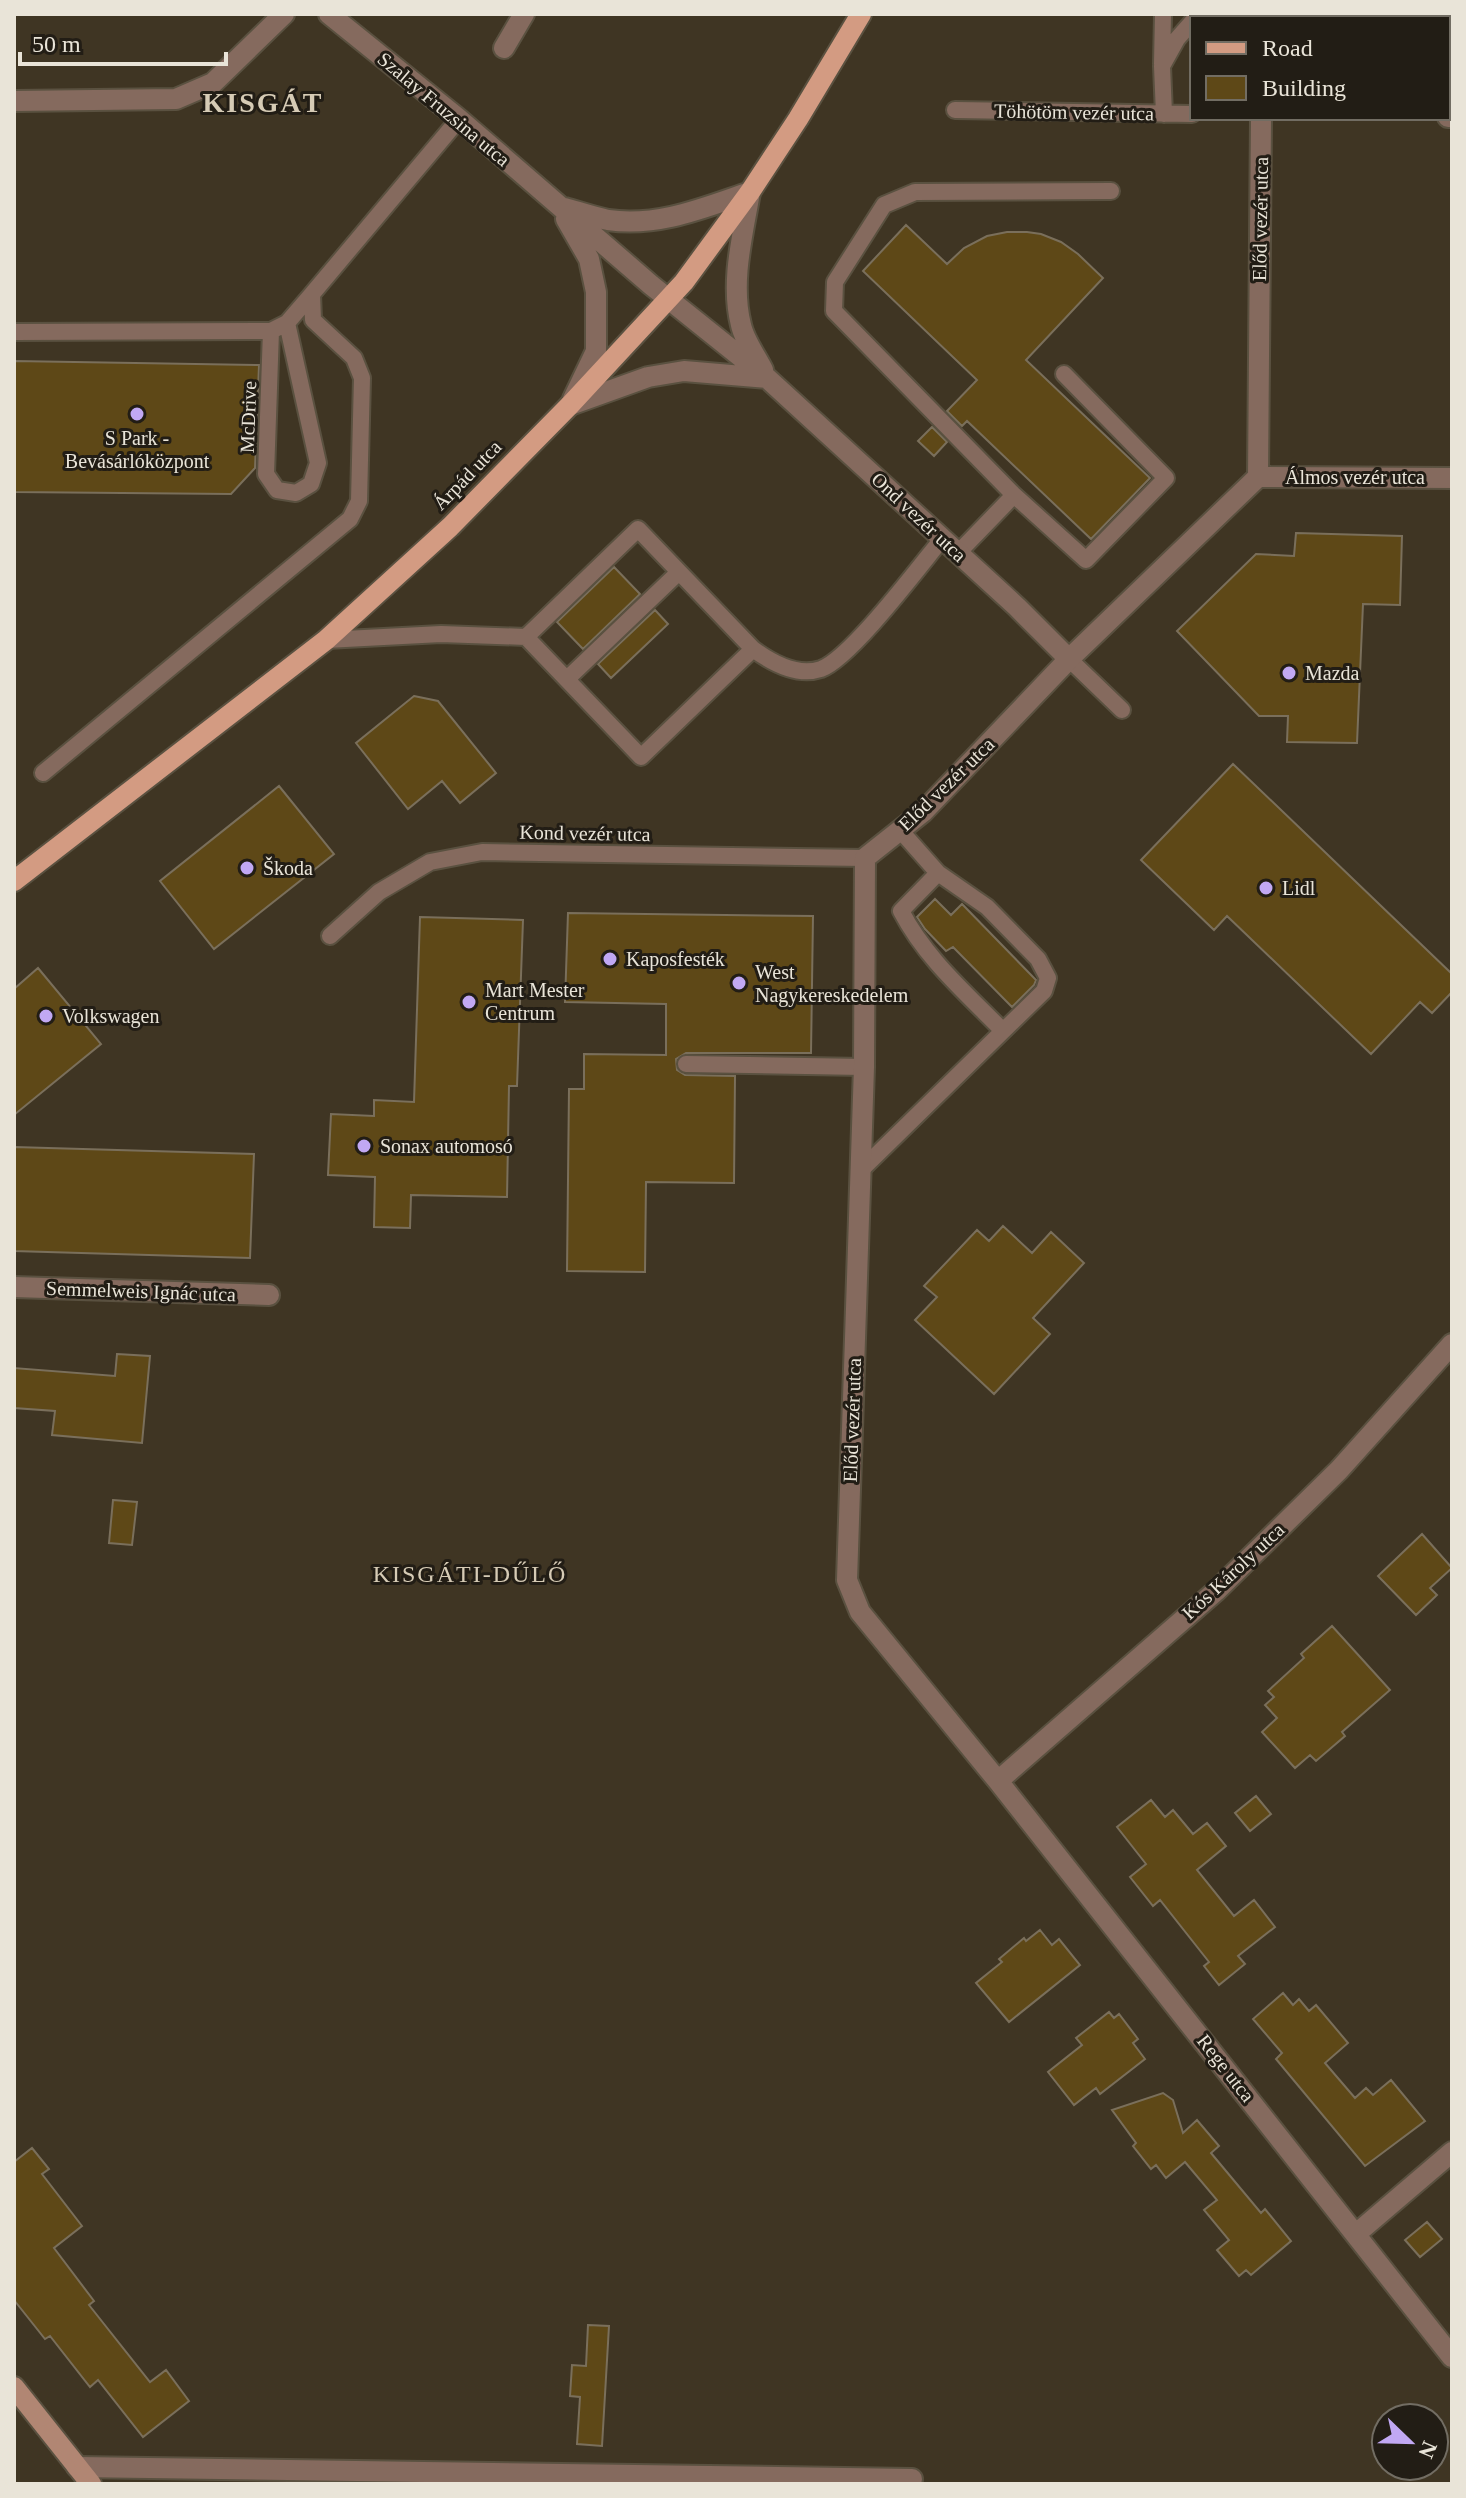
<svg xmlns="http://www.w3.org/2000/svg" width="1466" height="2498" viewBox="0 0 1466 2498" font-family="'Times New Roman',serif">
	<style>
		.building { fill: #5e4817; stroke: #7a6f5b; stroke-width: 2 }
		.lines { fill: none; stroke-linecap: round; stroke-linejoin: round }
		.service-casing { stroke: #5a5140; stroke-width: 20 }
		.minor-casing { stroke: #5a5140; stroke-width: 24 }
		.secondary-casing { stroke: #5a5140; stroke-width: 24 }
		.primary-casing { stroke: #5a5140; stroke-width: 24 }
		.service { stroke: #856a5e; stroke-width: 16 }
		.minor { stroke: #856a5e; stroke-width: 20 }
		.secondary { stroke: #b18673; stroke-width: 20 }
		.primary { stroke: #d39b82; stroke-width: 20 }
		.poi-dot { fill: #c1a8f3; stroke: #221d15; stroke-width: 3 }
		.labels { text-anchor: middle; stroke-width: 6; stroke-linejoin: round; paint-order: stroke }
		.street-label { font-size: 20px; fill: #e9e4d8; stroke: #221d15 }
		.poi-label { font-size: 20px; fill: #e9e4d8; stroke: #221d15; text-anchor: start }
		.quarter-label { font-size: 24px; letter-spacing: 2px; fill: #d6cbb5; stroke: #221d15 }
		.district-label { font-size: 28px; font-weight: bold; letter-spacing: 2px; fill: #d6cbb5; stroke: #221d15 }
	</style>
	<rect width="100%" height="100%" fill="#3f3523"/>
	<path class="building" d="M 906,225 L 947,264 L 964,248 L 987,236 L 1007,232 L 1027,232 L 1041,234 L 1061,242 L 1078,254 L 1103,278 L 1026,360 L 1150,478 L 1091,539 L 967,421 L 962,426 L 947,411 L 977,380 L 863,271 Z
		M 14,361 L 259,365 L 255,468 L 231,494 L 14,492 Z
		M 932,427 L 947,442 L 934,456 L 918,441 Z
		M 1296,533 L 1402,536 L 1400,605 L 1363,604 L 1357,743 L 1287,742 L 1288,716 L 1259,716 L 1177,631 L 1256,554 L 1294,556 Z
		M 614,567 L 640,594 L 583,649 L 557,622 Z
		M 655,610 L 668,624 L 611,678 L 598,664 Z
		M 414,696 L 438,701 L 496,773 L 460,803 L 442,781 L 408,809 L 356,743 Z
		M 1233,764 L 1452,974 L 1452,992 L 1432,1013 L 1420,1002 L 1371,1054 L 1227,916 L 1214,930 L 1141,860 Z
		M 279,786 L 334,854 L 214,949 L 160,881 Z
		M 935,899 L 951,915 L 962,904 L 1036,980 L 1034,985 L 1012,1007 L 953,947 L 946,951 L 925,929 L 917,917 Z
		M 568,913 L 813,916 L 811,1053 L 686,1053 L 676,1059 L 677,1070 L 685,1075 L 735,1076 L 734,1183 L 646,1182 L 645,1272 L 567,1271 L 569,1089 L 584,1089 L 584,1054 L 666,1055 L 666,1004 L 565,1002 Z
		M 420,917 L 523,920 L 517,1086 L 509,1086 L 507,1197 L 411,1195 L 410,1228 L 374,1227 L 375,1177 L 328,1175 L 331,1114 L 374,1116 L 374,1100 L 414,1102 Z
		M 38,968 L 101,1044 L 14,1115 L 14,989 Z
		M 14,1147 L 254,1154 L 250,1258 L 14,1251 Z
		M 1003,1226 L 1032,1253 L 1051,1232 L 1084,1263 L 1033,1318 L 1050,1334 L 994,1394 L 915,1320 L 937,1297 L 924,1286 L 977,1230 L 989,1241 Z
		M 117,1354 L 150,1356 L 142,1443 L 52,1435 L 55,1411 L 14,1408 L 14,1368 L 115,1376 Z
		M 113,1500 L 137,1502 L 132,1545 L 109,1543 Z
		M 1422,1534 L 1452,1568 L 1430,1588 L 1437,1595 L 1416,1615 L 1378,1576 Z
		M 1332,1626 L 1390,1690 L 1342,1732 L 1345,1736 L 1316,1761 L 1310,1755 L 1295,1768 L 1262,1732 L 1277,1718 L 1265,1705 L 1274,1697 L 1268,1691 L 1304,1658 L 1301,1654 Z
		M 1256,1796 L 1271,1814 L 1250,1831 L 1235,1813 Z
		M 1151,1800 L 1165,1817 L 1173,1810 L 1193,1834 L 1207,1823 L 1226,1846 L 1197,1870 L 1234,1916 L 1254,1900 L 1275,1927 L 1238,1956 L 1245,1964 L 1219,1985 L 1204,1966 L 1209,1962 L 1160,1900 L 1153,1906 L 1130,1877 L 1146,1864 L 1117,1827 Z
		M 1040,1930 L 1052,1945 L 1059,1939 L 1080,1965 L 1009,2022 L 976,1983 L 1002,1962 L 999,1959 L 1024,1938 L 1026,1941 Z
		M 1283,1993 L 1293,2005 L 1299,1999 L 1309,2011 L 1316,2005 L 1348,2043 L 1325,2063 L 1355,2098 L 1366,2088 L 1373,2095 L 1391,2080 L 1425,2121 L 1365,2166 L 1276,2059 L 1282,2053 L 1253,2019 Z
		M 1109,2012 L 1114,2018 L 1119,2014 L 1138,2039 L 1133,2043 L 1145,2059 L 1100,2094 L 1096,2088 L 1074,2105 L 1048,2072 L 1082,2045 L 1076,2038 Z
		M 1163,2093 L 1173,2100 L 1183,2133 L 1197,2120 L 1219,2146 L 1211,2153 L 1261,2213 L 1265,2209 L 1291,2241 L 1251,2275 L 1246,2270 L 1239,2276 L 1217,2250 L 1229,2240 L 1204,2210 L 1217,2200 L 1185,2162 L 1166,2178 L 1156,2165 L 1151,2169 L 1133,2146 L 1136,2143 L 1112,2110 Z
		M 32,2148 L 49,2169 L 42,2174 L 82,2226 L 54,2248 L 94,2301 L 89,2305 L 150,2382 L 166,2370 L 189,2401 L 143,2437 L 98,2380 L 90,2387 L 50,2336 L 45,2339 L 14,2300 L 14,2162 Z
		M 1427,2222 L 1442,2239 L 1420,2257 L 1405,2240 Z
		M 588,2325 L 609,2326 L 602,2446 L 577,2444 L 580,2397 L 570,2396 L 572,2365 L 586,2366 Z"/>
	<g class="lines">
		<g class="service-casing">
			<path id="service" d="M 1162,64 L 1163,14
				M 955,110 L 1192,114
				M 1164,114 L 1162,66 L 1177,39 L 1192,22
				M 271,331 L 266,474 L 277,490 L 296,493 L 311,484 L 318,463 L 287,323
				M 14,332 L 271,331 L 287,323 L 312,294
				M 1014,495 L 834,311 L 835,282 L 884,205 L 915,192 L 1111,191
				M 958,553 L 1014,495 L 1086,560 L 1166,478 L 1064,374
				M 326,640 L 441,634 L 526,637
				M 753,649 L 641,757 L 526,637 L 638,529 L 753,649 C 772,663 797,677 821,669 C 851,658 919,567 942,539
				M 1069,659 L 1122,710
				M 567,679 L 679,572
				M 43,773 L 350,519 L 359,501 L 362,378 L 354,358 L 313,320 L 312,294 L 459,119
				M 938,873 L 901,911 C 926,959 966,993 1003,1031
				M 330,936 L 379,892 L 430,862 L 482,852 L 865,858
				M 686,1064 L 864,1067
				M 861,1170 L 1044,991 L 1048,978 L 1038,959 L 987,907 L 938,873 L 900,830"/>
		</g>
		<g class="minor-casing">
			<path id="minor" d="M 329,14 L 459,119 L 651,285 L 767,378 L 1017,607 L 1069,659
				M 1262,18 L 1262,14
				M 504,48 L 524,14
				M 14,101 L 176,99 L 213,83 L 284,14
				M 1448,117 L 1452,117
				M 1261,118 L 1258,477 L 1069,659 L 923,812 L 865,858 L 864,1067 L 847,1580 L 860,1612 L 998,1781 L 1452,2357
				M 565,208 C 579,212 594,217 608,220 C 659,227 703,208 750,192 C 743,234 730,282 741,325 C 744,340 756,356 763,370
				M 566,219 L 589,259 L 596,292 L 596,351 L 573,399
				M 570,405 L 648,377 L 684,371 L 767,378
				M 1258,477 L 1452,478
				M 14,1287 L 269,1295
				M 998,1781 L 1216,1591 L 1339,1470 L 1452,1344
				M 1356,2234 L 1452,2152
				M 77,2467 L 912,2479"/>
		</g>
		<g class="secondary-casing">
			<path id="secondary" d="M 14,2387 L 91,2484"/>
		</g>
		<g class="primary-casing">
			<path id="primary" d="M 14,881 L 326,640 L 450,527 L 570,405 L 684,282 L 750,192 L 798,119 L 861,14"/>
		</g>
		<use href="#service" class="service"/>
		<use href="#minor" class="minor"/>
		<use href="#secondary" class="secondary"/>
		<use href="#primary" class="primary"/>
	</g>
	<g class="poi-dot">
		<circle cx="137" cy="414" r="8"/>
		<circle cx="1289" cy="673" r="8"/>
		<circle cx="247" cy="868" r="8"/>
		<circle cx="1266" cy="888" r="8"/>
		<circle cx="610" cy="959" r="8"/>
		<circle cx="739" cy="983" r="8"/>
		<circle cx="469" cy="1002" r="8"/>
		<circle cx="46" cy="1016" r="8"/>
		<circle cx="364" cy="1146" r="8"/>
	</g>
	<g class="labels">
		<g class="street-label">
			<text transform="translate(444 109) rotate(40)" y="7">Szalay Fruzsina utca</text>
			<text transform="translate(1074 112) rotate(1)" y="7">Töhötöm vezér utca</text>
			<text transform="translate(1260 219) rotate(-89)" y="7">Előd vezér utca</text>
			<text transform="translate(248 417) rotate(-88)" y="7">McDrive</text>
			<text transform="translate(467 475) rotate(-46)" y="7">Árpád utca</text>
			<text x="1355" y="484">Álmos vezér utca</text>
			<text transform="translate(919 517) rotate(43)" y="7">Ond vezér utca</text>
			<text transform="translate(946 784) rotate(-44)" y="7">Előd vezér utca</text>
			<text transform="translate(585 833) rotate(1)" y="7">Kond vezér utca</text>
			<text transform="translate(141 1291) rotate(2)" y="7">Semmelweis Ignác utca</text>
			<text transform="translate(852 1420) rotate(-88)" y="7">Előd vezér utca</text>
			<text transform="translate(1233 1571) rotate(-43)" y="7">Kós Károly utca</text>
			<text transform="translate(1226 2068) rotate(52)" y="7">Rege utca</text>
		</g>
		<g class="poi-label">
			<text x="137" y="445" text-anchor="middle">S Park -<tspan x="137" dy="23">Bevásárlóközpont</tspan></text>
			<text x="1305" y="680">Mazda</text>
			<text x="263" y="875">Škoda</text>
			<text x="1282" y="895">Lidl</text>
			<text x="626" y="966">Kaposfesték</text>
			<text x="755" y="979">West<tspan x="755" dy="23">Nagykereskedelem</tspan></text>
			<text x="485" y="997">Mart Mester<tspan x="485" dy="23">Centrum</tspan></text>
			<text x="62" y="1023">Volkswagen</text>
			<text x="380" y="1153">Sonax automosó</text>
		</g>
		<g class="quarter-label">
			<text x="470" y="1582">KISGÁTI-DŰLŐ</text>
		</g>
		<g class="district-label">
			<text x="263" y="112">KISGÁT</text>
		</g>
	</g>
	<rect width="1466" height="2498" fill="none" stroke="#e9e4d8" stroke-width="32"/>
	<rect x="1190" y="16" width="260" height="104" fill="#221d15" stroke="#726d63" stroke-width="2"/>
	<rect x="1206" y="42" width="40" height="12" fill="#d39b82" stroke="#726d63" stroke-width="2"/>
	<text x="1262" y="56" font-size="24" fill="#e9e4d8">Road</text>
	<rect x="1206" y="76" width="40" height="24" fill="#5e4817" stroke="#726d63" stroke-width="2"/>
	<text x="1262" y="96" font-size="24" fill="#e9e4d8">Building</text>
	<g transform="translate(1410 2442) rotate(113)"><circle r="38" fill="#221d15" stroke="#726d63" stroke-width="2"/>
	<path d="M0-6L14 30L0 20L-14 30Z" fill="#c1a8f3"/>
	<text y="-12" font-size="22" font-weight="bold" text-anchor="middle" fill="#e9e4d8">N</text>
	</g>
	<path d="M20 52v12h206v-12" fill="none" stroke="#e9e4d8" stroke-width="4"/>
	<text x="32" y="52" font-size="24" fill="#e9e4d8" stroke="#221d15" stroke-width="6" paint-order="stroke">50 m</text>
</svg>
